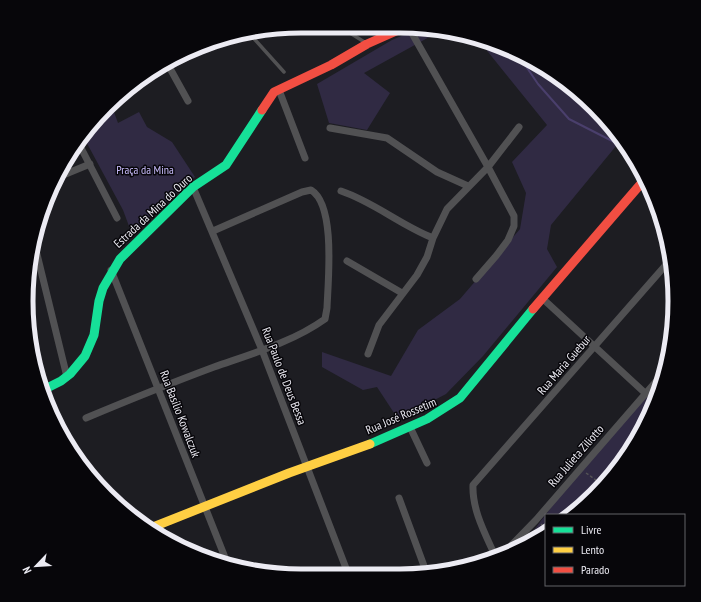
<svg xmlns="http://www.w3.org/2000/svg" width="701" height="602" viewBox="0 0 701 602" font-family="'PT Sans Narrow',sans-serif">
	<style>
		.green { fill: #302a43 }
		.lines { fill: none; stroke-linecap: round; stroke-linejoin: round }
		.stream { stroke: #4a3f6c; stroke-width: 2 }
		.path { stroke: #535255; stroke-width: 1.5; stroke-dasharray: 3 2; stroke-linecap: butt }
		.lane { stroke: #515153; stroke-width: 3.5 }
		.street { stroke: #515153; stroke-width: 7 }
		.fast { stroke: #16e098; stroke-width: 9 }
		.slow { stroke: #ffcf43; stroke-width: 9 }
		.jam { stroke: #f24e42; stroke-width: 9 }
		.labels { text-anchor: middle; stroke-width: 3; stroke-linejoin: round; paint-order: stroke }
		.park-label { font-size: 12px; fill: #c7baf9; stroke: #07060a }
		.street-label { font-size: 12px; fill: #ecebf3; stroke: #07060a }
		.rim { fill: none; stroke: #ecebf3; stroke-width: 5 }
	</style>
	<rect width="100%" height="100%" fill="#1d1d22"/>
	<path class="green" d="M 420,28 L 442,30 L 364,73 L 390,93 L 367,130 L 329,123 L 317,84 L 392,40 Z
		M 480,42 L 522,54 L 568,83 L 607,120 L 621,140 L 551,225 L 547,249 L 557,267 L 483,356 L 446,394 L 398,419 L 377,387 L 363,390 L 322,367 L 322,352 L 391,376 L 418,330 L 460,299 L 520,229 L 526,193 L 512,162 L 547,125 Z
		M 111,104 L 118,123 L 139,112 L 147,127 L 172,142 L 195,177 L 152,214 L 133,237 L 123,210 L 83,136 Z
		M 663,378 L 647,422 L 618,468 L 581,508 L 571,515 L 546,515 L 546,533 L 522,546 L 580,469 Z"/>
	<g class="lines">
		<path class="stream" d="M 517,53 L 538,84 L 569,119 L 622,146"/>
		<path class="path" d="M 586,473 L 603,485
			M 541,524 L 546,528"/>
		<path class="lane" d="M 304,26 L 311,31 L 350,33 L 366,43
			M 249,33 L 284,72"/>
		<path class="street" d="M 409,28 L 488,167 L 514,216 L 514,226 L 508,240 L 496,256 L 476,279
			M 167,63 L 188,101
			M 279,90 L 305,158
			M 330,128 L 387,138 L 437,172 L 468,186
			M 78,142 L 117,218
			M 56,178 L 90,164
			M 193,187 L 262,350 L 349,576
			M 341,191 C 374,202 400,225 433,238
			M 34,242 L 67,377
			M 347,261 L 402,293
			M 111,270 L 228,565
			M 542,298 L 645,393
			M 368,354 L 379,325 L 417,275 L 427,257 L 433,238 L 447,209 L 488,167 L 519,127
			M 86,418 C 129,400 171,383 214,367 C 251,354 293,342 325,319 L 327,308 C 328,281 336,205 311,190 L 302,192 L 213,231
			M 410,427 L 427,463
			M 399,498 L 427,574
			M 501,556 L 536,520 L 666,370
			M 496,558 C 486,535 472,511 473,485 L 671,259
			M 487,562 L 491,560"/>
		<path class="fast" d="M 41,391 L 61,381 L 70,374 L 85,356 L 94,335 L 99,301 L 103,288 L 120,259 L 193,187 L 226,165 L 262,110
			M 370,444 L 427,419 L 460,398 L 533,309"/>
		<path class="slow" d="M 148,529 L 289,473 L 370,444"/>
		<path class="jam" d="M 262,110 L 274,92 L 331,65 L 367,44 L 403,28
			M 533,309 L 645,179"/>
	</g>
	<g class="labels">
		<g class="park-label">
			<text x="145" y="174">Praça da Mina</text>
		</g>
		<g class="street-label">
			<text transform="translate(153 211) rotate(-43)" y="4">Estrada da Mina do Ouro</text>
			<text transform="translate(564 365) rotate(-49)" y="4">Rua Maria Guebur</text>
			<text transform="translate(284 376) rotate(69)" y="4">Rua Paulo de Deus Bessa</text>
			<text transform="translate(180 414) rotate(69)" y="4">Rua Basílio Kowalczuk</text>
			<text transform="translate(401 416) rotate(-23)" y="4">Rua José Rossetim</text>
			<text transform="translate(576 456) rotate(-49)" y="4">Rua Julieta Ziliotto</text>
		</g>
	</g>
	<path d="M0 0H701V602H0ZM301 33H400A268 268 0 0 1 668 301V301A268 268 0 0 1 400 569H301A268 268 0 0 1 33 301V301A268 268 0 0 1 301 33Z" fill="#07060a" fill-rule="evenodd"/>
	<path class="rim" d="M301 33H400A268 268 0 0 1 668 301V301A268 268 0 0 1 400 569H301A268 268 0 0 1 33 301V301A268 268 0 0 1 301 33Z"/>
	<rect x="545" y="514" width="140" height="72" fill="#07060a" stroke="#636267"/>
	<rect x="553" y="527" width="20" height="6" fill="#16e098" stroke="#636267"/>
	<text x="581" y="534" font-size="12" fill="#ecebf3">Livre</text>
	<rect x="553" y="547" width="20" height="6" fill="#ffcf43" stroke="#636267"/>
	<text x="581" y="554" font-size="12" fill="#ecebf3">Lento</text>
	<rect x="553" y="567" width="20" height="6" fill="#f24e42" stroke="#636267"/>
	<text x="581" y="574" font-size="12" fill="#ecebf3">Parado</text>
	<g transform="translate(36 566) rotate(245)" stroke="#07060a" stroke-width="3" paint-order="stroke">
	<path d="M0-3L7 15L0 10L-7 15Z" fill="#ecebf3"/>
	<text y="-6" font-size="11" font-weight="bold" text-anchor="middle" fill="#ecebf3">N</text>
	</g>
</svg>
